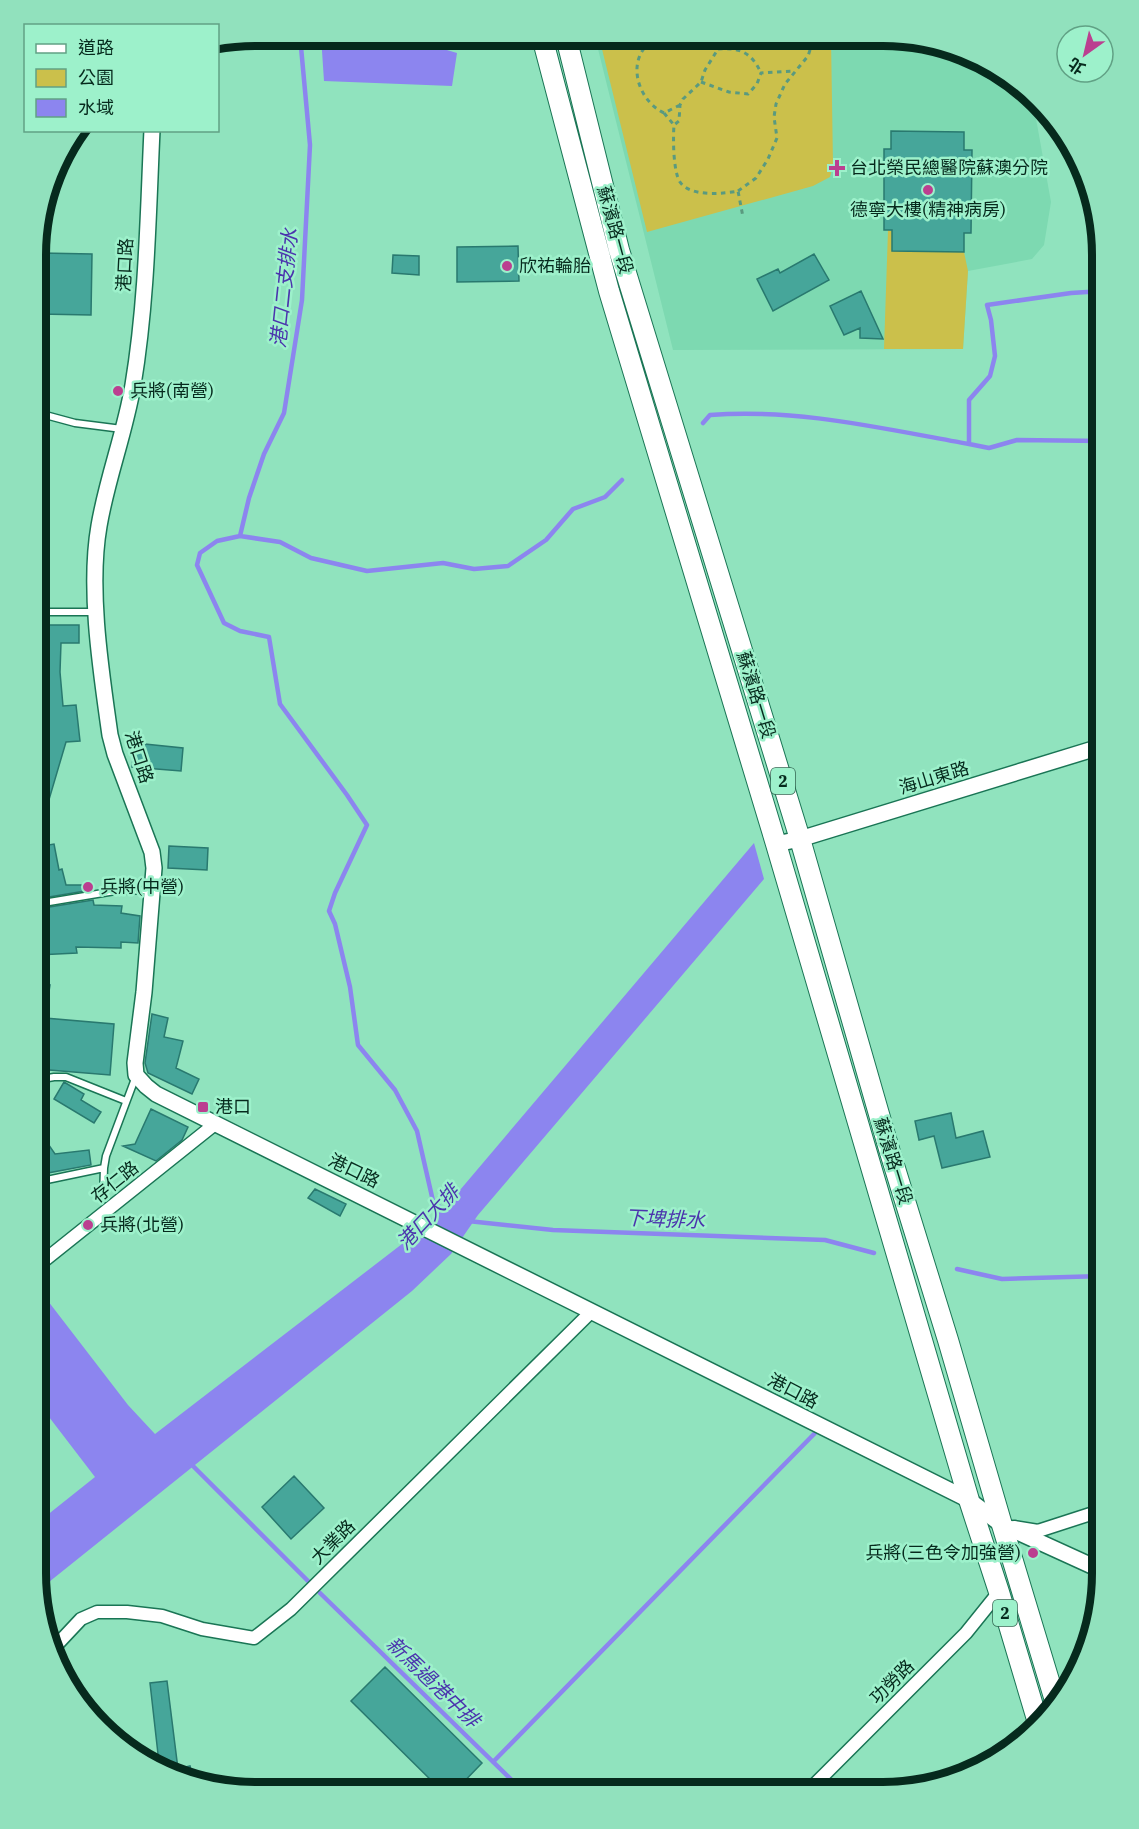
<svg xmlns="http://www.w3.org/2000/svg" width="1139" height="1829" viewBox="0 0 1139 1829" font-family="'IBM Plex Serif','Noto Sans TC',serif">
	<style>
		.built { fill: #7dd9b1 }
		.green { fill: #cbc04b }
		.water { fill: #8c85ef }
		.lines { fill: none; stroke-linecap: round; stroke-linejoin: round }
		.stream { stroke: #8c85ef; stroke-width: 4.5 }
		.building { fill: #46a69a; stroke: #29796f; stroke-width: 1.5 }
		.service-casing { stroke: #1a7555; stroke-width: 9 }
		.minor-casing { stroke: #1a7555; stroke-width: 15 }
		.tertiary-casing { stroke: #1a7555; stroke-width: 18 }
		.primary-casing { stroke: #1a7555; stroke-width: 22 }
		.path { stroke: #5a9a7f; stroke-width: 3; stroke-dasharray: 4.5 4.5; stroke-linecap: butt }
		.service { stroke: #fff; stroke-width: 6 }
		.minor { stroke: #fff; stroke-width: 12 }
		.tertiary { stroke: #fff; stroke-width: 15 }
		.primary { stroke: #fff; stroke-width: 20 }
		.poi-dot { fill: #bb3f90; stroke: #9df1cb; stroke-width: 2 }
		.labels { text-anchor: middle; stroke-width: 5; stroke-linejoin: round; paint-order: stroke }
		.shield { fill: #9df1cb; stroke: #336651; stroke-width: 1.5 }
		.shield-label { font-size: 16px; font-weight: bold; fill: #062a1d }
		.poi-label { font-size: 18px; fill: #062a1d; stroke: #9df1cb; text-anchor: start }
		.street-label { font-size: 18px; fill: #062a1d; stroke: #9df1cb }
		.water-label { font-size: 20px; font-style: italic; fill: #4b34ad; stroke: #9df1cb }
		.rim { fill: none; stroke: #062a1d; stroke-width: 8 }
	</style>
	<rect width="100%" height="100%" fill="#90e3be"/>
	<path class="built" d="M 595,37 L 912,38 L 1017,82 L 1033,102 L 1051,202 L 1044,245 L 1032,259 L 968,271 L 963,349 L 673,350 Z"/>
	<path class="green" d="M 602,37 L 831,38 L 833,165 L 830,177 L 813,186 L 647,232 L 600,41 Z
		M 888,230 L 964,252 L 968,271 L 963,349 L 884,349 Z"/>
	<path class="water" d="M 321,36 L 439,38 L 440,48 L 457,53 L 452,86 L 324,81 Z
		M 754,843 L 764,879 L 478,1215 L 451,1254 L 412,1291 L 39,1590 L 36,1573 L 36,1524 L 95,1477 L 36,1400 L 36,1280 L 48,1301 L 128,1405 L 155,1434 L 415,1234 L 449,1203 Z"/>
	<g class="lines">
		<path class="stream" d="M 312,36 L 321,42
			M 703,423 L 710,415 C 797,408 884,429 969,444 L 969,400 L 990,376 L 995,356 L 991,320 L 987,305 L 1071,293 L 1103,291
			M 969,444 L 989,448 L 1017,440 L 1103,441
			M 240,536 L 249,498 L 264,454 L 284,413 L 302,300 L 310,145 L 300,36
			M 445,1212 L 433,1201 L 417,1131 L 395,1090 L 358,1045 L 350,987 L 335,924 L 329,911 L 335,893 L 367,825 L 347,795 L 280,704 L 269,637 L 240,631 L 224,623 L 197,565 L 200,553 L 217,541 L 240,536 L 280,542 L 311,558 L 367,571 L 443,563 L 474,569 L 508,566 L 546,540 L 573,509 L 605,497 L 622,480
			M 468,1221 L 553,1230 L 825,1240 L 874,1253
			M 957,1269 L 1002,1279 L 1103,1276
			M 190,1463 L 311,1584
			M 320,1593 L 524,1792
			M 493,1762 L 815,1433"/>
	</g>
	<path class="building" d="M 891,131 L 964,132 L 964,150 L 972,150 L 971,233 L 964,233 L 964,252 L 892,251 L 892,230 L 884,230 L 884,149 L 891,149 Z
		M 518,246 L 519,281 L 457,282 L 457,247 Z
		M 41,253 L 92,254 L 91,315 L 39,314 Z
		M 814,254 L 829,280 L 773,311 L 757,279 L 778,269 L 780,273 Z
		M 393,255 L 419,256 L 419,275 L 392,273 Z
		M 861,291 L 883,339 L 860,338 L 860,328 L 844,335 L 830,306 Z
		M 37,625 L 79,625 L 79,643 L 61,643 L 60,672 L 63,706 L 76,705 L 80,741 L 66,742 L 40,830 L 37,830 L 37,709 L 39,709 L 37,685 Z
		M 135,743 L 183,748 L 181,771 L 132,767 Z
		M 54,844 L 59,870 L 62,869 L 66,885 L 90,885 L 91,890 L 37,899 L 37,847 Z
		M 169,846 L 208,848 L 207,870 L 168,868 Z
		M 93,900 L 94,905 L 122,906 L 121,913 L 140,916 L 138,943 L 121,942 L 121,948 L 76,947 L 77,953 L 37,955 L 37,909 Z
		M 37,983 L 50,985 L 45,1018 L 114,1024 L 110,1075 L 37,1069 Z
		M 152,1014 L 168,1018 L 164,1037 L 183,1041 L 176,1068 L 199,1079 L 192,1094 L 148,1073 L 145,1063 Z
		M 64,1082 L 84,1094 L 81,1100 L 101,1112 L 94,1123 L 54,1099 Z
		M 151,1109 L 188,1127 L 182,1140 L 156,1161 L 123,1146 L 135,1144 Z
		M 951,1113 L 956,1138 L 983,1131 L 990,1157 L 942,1168 L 934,1136 L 919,1140 L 915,1121 Z
		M 37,1128 L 55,1154 L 89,1150 L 91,1165 L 37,1175 Z
		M 315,1189 L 346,1204 L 340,1216 L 308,1198 Z
		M 294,1476 L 324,1508 L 291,1539 L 262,1507 Z
		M 385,1667 L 482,1763 L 454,1792 L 443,1792 L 351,1701 Z
		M 167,1681 L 178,1769 L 190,1766 L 194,1782 L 171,1776 L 136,1756 L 158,1754 L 150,1683 Z"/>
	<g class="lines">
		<g class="service-casing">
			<path id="service" d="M 38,413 L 75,423 L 122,429
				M 37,612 L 96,612
				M 37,904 L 115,891 L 152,890
				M 37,1080 L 54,1077 L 66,1077 L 126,1101
				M 37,1182 L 104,1168
				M 103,1199 L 104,1168 L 106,1156 L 136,1076"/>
		</g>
		<g class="minor-casing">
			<path id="minor" d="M 36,1267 L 215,1124
				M 1014,1527 L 1038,1531 L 1103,1510
				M 51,1651 L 81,1619 L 97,1612 L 127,1612 L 162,1616 L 202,1629 L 254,1638 L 291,1609 L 591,1312
				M 806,1793 L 966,1633 L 999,1592"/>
		</g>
		<g class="tertiary-casing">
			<path id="tertiary" d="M 152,130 C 148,215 147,301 133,385 C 125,433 107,478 99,526 C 88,589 101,671 110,735 L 115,754 L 152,852 L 154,868 L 144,992 L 135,1063 L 136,1075 L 146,1086 L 156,1094 L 969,1500 L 1002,1525 L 1103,1571
				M 776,844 L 800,839 L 1103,746"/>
		</g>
		<g class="primary-casing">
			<path id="primary" d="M 542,37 L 609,291 L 776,844 L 969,1500 L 999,1592 L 1039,1726
				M 566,37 L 619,250 L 800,839 L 889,1149 L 948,1340 L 1002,1525 L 1057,1707"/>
		</g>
		<path class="path" d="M 658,37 C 624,54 635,99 664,113 L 680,105
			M 711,37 L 718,49 L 705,70 L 701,82 L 683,99 L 680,105 L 679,121 L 674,125 C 673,138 673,171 680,182 C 690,197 723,194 738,191 L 743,217
			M 718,49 C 740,47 752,53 761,73
			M 701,82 L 729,92 L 748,94 L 757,84 L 761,73 L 794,71
			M 664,113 L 674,125
			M 738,191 L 756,178 L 768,159 L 777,138 L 774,117 L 776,104 L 785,84 L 808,56 L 814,38"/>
		<use href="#service" class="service"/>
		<use href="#minor" class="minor"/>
		<use href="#tertiary" class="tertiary"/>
		<use href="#primary" class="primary"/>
	</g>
	<g class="poi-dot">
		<path d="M834 159h6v6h6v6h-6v6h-6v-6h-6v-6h6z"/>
		<circle cx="928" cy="190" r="6"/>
		<circle cx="507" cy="266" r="6"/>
		<circle cx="118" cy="391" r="6"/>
		<circle cx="88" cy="887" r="6"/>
		<rect x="197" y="1101" width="12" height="12" rx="3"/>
		<circle cx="88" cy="1225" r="6"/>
		<circle cx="1033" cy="1553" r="6"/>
	</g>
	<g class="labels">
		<g class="shield">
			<rect x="771" y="768" width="24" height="26" rx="4.5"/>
			<rect x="993" y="1600" width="24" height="26" rx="4.5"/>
		</g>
		<g class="shield-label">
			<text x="783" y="787">2</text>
			<text x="1005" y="1619">2</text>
		</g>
		<g class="poi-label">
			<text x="850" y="174">台北榮民總醫院蘇澳分院</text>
			<text x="928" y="216" text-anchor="middle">德寧大樓(精神病房)</text>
			<text x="519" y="272">欣祐輪胎</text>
			<text x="130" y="397">兵將(南營)</text>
			<text x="100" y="893">兵將(中營)</text>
			<text x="215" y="1113">港口</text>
			<text x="100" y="1231">兵將(北營)</text>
			<text x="1021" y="1559" text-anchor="end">兵將(三色令加強營)</text>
		</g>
		<g class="street-label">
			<text transform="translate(615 230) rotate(75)" y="6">蘇濱路一段</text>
			<text transform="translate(125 265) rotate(-87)" y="6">港口路</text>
			<text transform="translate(756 695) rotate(73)" y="6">蘇濱路一段</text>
			<text transform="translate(139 757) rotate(72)" y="6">港口路</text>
			<text transform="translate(934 778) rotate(-17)" y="6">海山東路</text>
			<text transform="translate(893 1161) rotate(73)" y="6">蘇濱路一段</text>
			<text transform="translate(354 1171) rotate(26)" y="6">港口路</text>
			<text transform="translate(115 1182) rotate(-39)" y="6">存仁路</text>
			<text transform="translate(793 1391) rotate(27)" y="6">港口路</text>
			<text transform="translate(333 1542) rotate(-45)" y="6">大業路</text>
			<text transform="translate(892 1682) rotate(-45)" y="6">功勞路</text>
		</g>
		<g class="water-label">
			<text transform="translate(284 288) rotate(-84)" y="7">港口二支排水</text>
			<text transform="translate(428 1217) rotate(-47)" y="7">港口大排</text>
			<text transform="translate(665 1219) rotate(2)" y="7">下埤排水</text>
			<text transform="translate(433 1682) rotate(44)" y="7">新馬過港中排</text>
		</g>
	</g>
	<path d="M0 0H1139V1829H0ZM255 46H883A209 209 0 0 1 1092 255V1573A209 209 0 0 1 883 1782H255A209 209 0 0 1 46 1573V255A209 209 0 0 1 255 46Z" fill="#91e1bd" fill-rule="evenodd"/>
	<path class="rim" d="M255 46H883A209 209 0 0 1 1092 255V1573A209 209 0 0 1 883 1782H255A209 209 0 0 1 46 1573V255A209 209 0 0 1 255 46Z"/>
	<rect x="24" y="24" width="195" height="108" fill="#9df1cb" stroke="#61a185" stroke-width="1.5"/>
	<rect x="36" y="44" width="30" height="9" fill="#ffffff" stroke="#61a185" stroke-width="1.5"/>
	<text x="78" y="54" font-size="18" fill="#062a1d">道路</text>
	<rect x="36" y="69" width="30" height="18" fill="#cbc04b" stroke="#61a185" stroke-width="1.5"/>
	<text x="78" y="84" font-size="18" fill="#062a1d">公園</text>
	<rect x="36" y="99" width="30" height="18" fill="#8c85ef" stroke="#61a185" stroke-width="1.5"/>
	<text x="78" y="114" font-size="18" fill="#062a1d">水域</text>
	<g transform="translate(1085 54) rotate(214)"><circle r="28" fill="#9df1cb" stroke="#61a185" stroke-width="1.5"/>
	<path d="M0-4.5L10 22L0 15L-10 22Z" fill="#bb3f90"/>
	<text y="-9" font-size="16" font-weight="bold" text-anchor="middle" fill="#062a1d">北</text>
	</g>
</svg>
